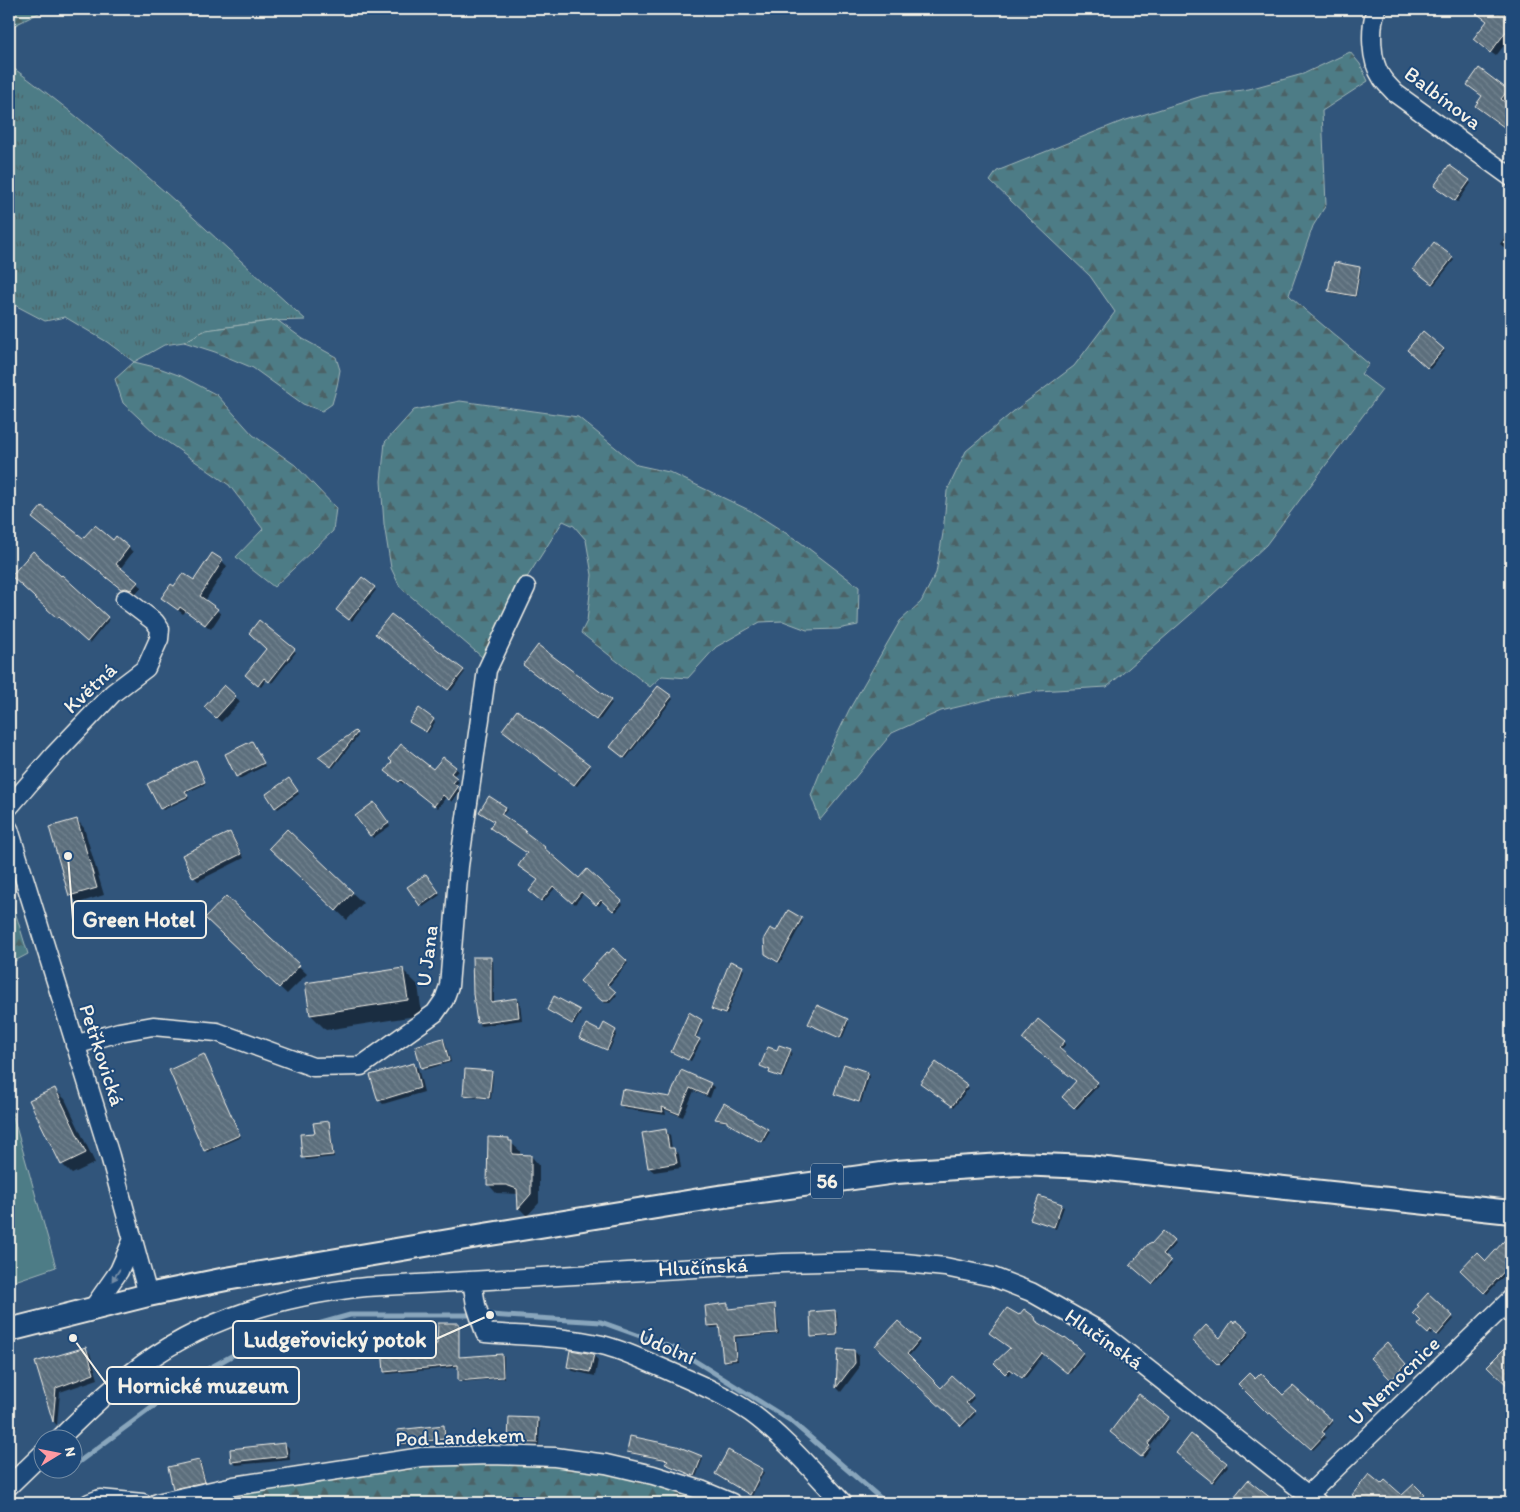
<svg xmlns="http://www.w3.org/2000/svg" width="1520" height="1512" viewBox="0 0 1520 1512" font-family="Itim,sans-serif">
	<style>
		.grass { fill: url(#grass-tufts); stroke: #a1b6b7 }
		.forest { fill: url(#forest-firs); stroke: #a1b6b7 }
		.garden { fill: #4e7c86; stroke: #a1b6b7 }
		.shadow { fill: #0007 }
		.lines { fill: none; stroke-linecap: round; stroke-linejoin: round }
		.stream { stroke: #89a6bc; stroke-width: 5 }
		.building { fill: url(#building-back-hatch); stroke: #f4f1e8 }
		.minor-casing { stroke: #f4f1e8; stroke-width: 21 }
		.major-casing { stroke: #f4f1e8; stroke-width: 26 }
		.minor { stroke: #1f4a7a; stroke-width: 18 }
		.major { stroke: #1f4a7a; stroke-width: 22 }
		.oneway { fill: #748da6 }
		.labels { text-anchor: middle; stroke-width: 4; stroke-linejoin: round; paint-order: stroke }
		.shield { fill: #1f4a7a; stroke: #b4bfc7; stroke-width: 1 }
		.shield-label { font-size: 20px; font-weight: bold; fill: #f4f1e8 }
		.street-label { font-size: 21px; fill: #f4f1e8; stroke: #1f4a7a }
		.leader { fill: none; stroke: #f4f1e8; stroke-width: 2 }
		.callout-dot { fill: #f4f1e8; stroke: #1f4a7a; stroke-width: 2 }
		.callout { fill: #1f4a7a; stroke: #f4f1e8; stroke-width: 2 }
		.callout-label { font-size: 22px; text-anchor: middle; font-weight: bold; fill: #f4f1e8 }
	</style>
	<defs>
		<pattern id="grass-tufts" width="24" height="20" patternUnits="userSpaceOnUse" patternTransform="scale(1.25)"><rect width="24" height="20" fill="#4e7c86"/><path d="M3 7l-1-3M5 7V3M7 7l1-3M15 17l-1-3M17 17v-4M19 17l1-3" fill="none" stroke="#4c6266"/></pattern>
		<pattern id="forest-firs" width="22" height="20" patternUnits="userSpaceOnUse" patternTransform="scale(1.25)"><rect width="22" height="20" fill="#4e7c86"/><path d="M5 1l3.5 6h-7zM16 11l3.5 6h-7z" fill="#4c6266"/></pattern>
		<pattern id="building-back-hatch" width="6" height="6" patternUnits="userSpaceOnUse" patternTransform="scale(1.25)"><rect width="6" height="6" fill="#5b6e7c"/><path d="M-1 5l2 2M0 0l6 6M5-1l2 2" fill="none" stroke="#73838f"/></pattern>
	</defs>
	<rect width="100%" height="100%" fill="#31557b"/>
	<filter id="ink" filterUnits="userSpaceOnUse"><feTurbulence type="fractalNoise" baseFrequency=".02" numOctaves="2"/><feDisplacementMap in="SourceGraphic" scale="10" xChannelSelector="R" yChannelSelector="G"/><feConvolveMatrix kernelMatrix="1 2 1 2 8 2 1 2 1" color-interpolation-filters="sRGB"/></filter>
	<g filter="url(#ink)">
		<path class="grass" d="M 9,65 C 115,141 209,233 306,320 L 269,321 L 206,330 L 184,342 L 164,345 L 134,362 L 107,342 L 65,317 L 45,321 L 9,302 Z"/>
		<path class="forest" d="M 9,9 L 47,9 L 9,28 Z
			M 1350,52 L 1360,64 L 1368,81 L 1322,111 L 1326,205 L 1313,226 L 1289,295 L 1305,310 L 1369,364 L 1361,374 L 1382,390 L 1266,545 L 1198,608 L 1107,687 L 1038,691 L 995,698 L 941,711 L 892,733 L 820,820 L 811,795 L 825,760 L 849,710 L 900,621 L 921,602 L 936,573 L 943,533 L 947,491 L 966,451 L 1014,411 L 1074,366 L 1115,312 L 1090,276 L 990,181 L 997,171 L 1120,122 L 1202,96 L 1249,89 L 1303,74 Z
			M 277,320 L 303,339 L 336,357 L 340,370 L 337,386 L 332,404 L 322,411 L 303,404 L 253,368 L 215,352 L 184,342 L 206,330 Z
			M 134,362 L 159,368 L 181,376 L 217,395 L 253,435 L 295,465 L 336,508 L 333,531 L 274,587 L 236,557 L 263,529 L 229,485 L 156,434 L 123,403 L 115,379 Z
			M 460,401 L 578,417 L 637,465 L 669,472 L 751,511 L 800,542 L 859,587 L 858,625 L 838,629 L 807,630 L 783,621 L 760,622 L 716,647 L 688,678 L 662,676 L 650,687 L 581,633 L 587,621 L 592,575 L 586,540 L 574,526 L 563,521 L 521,587 L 482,657 L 400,587 L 391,568 L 384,524 L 381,481 L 385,442 L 414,410 Z
			M 9,892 L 28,954 L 9,964 Z
			M 424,1462 L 559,1464 L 654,1482 L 716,1503 L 180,1503 Z"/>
		<path class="garden" d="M 9,1102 L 56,1267 L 9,1283 Z"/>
		<path class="shadow" d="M 1473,9 L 1511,9 L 1511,17 L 1509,20 L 1511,21 L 1511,36 L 1496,56 L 1479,44 L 1488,22 Z
			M 1479,70 L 1511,95 L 1506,104 L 1511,108 L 1511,127 L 1509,131 L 1481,111 L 1483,97 L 1469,85 Z
			M 1450,167 L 1471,183 L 1458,202 L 1438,188 Z
			M 1511,229 L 1511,253 L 1500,244 Z
			M 1452,258 L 1454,260 L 1434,285 L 1416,271 Z
			M 1359,268 L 1361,270 L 1356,297 L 1332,293 L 1330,291 Z
			M 1423,332 L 1445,351 L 1430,369 L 1408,350 Z
			M 38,522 L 83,540 L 113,542 L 128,547 L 133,552 L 120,569 L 142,587 L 136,594 L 127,593 Z
			M 222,561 L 227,566 L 205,601 L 221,614 L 211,629 L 186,611 L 183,614 L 168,602 L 174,588 L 194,582 Z
			M 13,576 L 62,576 L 109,620 L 90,643 L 61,618 L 60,619 Z
			M 374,588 L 376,590 L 352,621 L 340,612 Z
			M 259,622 L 296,652 L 272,683 L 267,679 L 261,687 L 246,675 L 267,649 L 256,640 Z
			M 379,636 L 463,670 L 465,672 L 451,691 Z
			M 538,647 L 612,703 L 599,721 L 526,667 Z
			M 224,687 L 240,702 L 221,722 L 205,707 Z
			M 671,697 L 673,699 L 626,759 L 614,749 Z
			M 433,720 L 435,722 L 428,733 L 410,722 Z
			M 354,732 L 358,736 L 333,768 L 320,757 Z
			M 505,732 L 589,766 L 591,768 L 577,786 Z
			M 252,742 L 265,766 L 239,779 L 227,755 Z
			M 196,761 L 206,784 L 186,793 L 189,798 L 163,810 L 161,808 Z
			M 455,768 L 458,771 L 453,776 L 459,782 L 455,786 L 460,791 L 452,802 L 446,797 L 438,808 L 405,782 L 403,784 L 390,774 Z
			M 291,782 L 299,794 L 278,809 L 276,807 Z
			M 376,806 L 390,826 L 373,838 L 356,816 Z
			M 505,808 L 507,810 L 502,816 L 525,832 L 527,835 L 544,848 L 546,850 L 545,851 L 580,880 L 587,871 L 623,904 L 616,912 L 603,901 L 599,906 L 584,893 L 575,904 L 556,887 L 543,902 L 531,891 L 539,881 L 529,853 L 492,828 Z
			M 77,820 L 84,828 L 104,895 L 78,903 L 70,895 Z
			M 287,831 L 363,903 L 347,920 L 281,858 Z
			M 230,833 L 234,838 L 244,858 L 198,881 L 194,877 Z
			M 427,877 L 440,895 L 423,907 L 409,888 Z
			M 226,897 L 307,974 L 287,994 L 214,925 Z
			M 801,919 L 803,921 L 780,963 L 768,956 L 776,933 Z
			M 614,950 L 628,963 L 608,987 L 617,995 L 610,1003 L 605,1003 L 582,981 Z
			M 490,958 L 493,961 L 494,1002 L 517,999 L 520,1002 L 522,1020 L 481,1026 L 478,1023 Z
			M 742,968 L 744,970 L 727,1015 L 714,1011 L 712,1009 Z
			M 403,970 L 418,985 L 422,1015 L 326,1030 L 311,1015 Z
			M 550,1011 L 579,1011 L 581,1013 L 574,1025 Z
			M 701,1020 L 703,1023 L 696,1039 L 701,1042 L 691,1061 L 674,1054 L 672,1052 Z
			M 847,1020 L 849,1022 L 842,1039 L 810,1024 Z
			M 615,1031 L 617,1033 L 609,1051 L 583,1039 L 601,1032 Z
			M 443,1039 L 445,1041 L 451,1062 L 424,1070 L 416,1047 Z
			M 1026,1040 L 1064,1042 L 1066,1044 L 1060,1051 L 1099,1085 L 1077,1109 L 1064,1097 L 1077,1081 Z
			M 790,1050 L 792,1052 L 783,1078 L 772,1074 L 771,1071 L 762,1066 L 777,1052 Z
			M 204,1056 L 241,1137 L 207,1152 L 205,1150 Z
			M 413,1064 L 418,1068 L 424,1092 L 383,1104 L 379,1100 Z
			M 845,1065 L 870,1075 L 861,1103 L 836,1093 Z
			M 682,1072 L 710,1084 L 714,1087 L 710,1098 L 694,1091 L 683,1117 L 665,1110 L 666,1115 L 625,1109 L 621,1105 L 671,1098 Z
			M 491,1073 L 493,1075 L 491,1099 L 466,1097 L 464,1095 Z
			M 924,1085 L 967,1086 L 969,1088 L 954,1107 Z
			M 54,1089 L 65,1099 L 95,1163 L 72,1174 L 62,1164 Z
			M 725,1105 L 768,1130 L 770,1132 L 763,1143 L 728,1122 L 719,1121 L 717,1119 Z
			M 328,1122 L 330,1124 L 334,1157 L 306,1160 L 304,1157 L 316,1134 Z
			M 665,1130 L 670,1135 L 672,1149 L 679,1154 L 681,1168 L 654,1172 L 649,1168 Z
			M 508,1140 L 520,1151 L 520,1156 L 531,1156 L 539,1165 L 539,1203 L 527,1216 L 519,1208 L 519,1194 L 496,1193 L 488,1184 Z
			M 1040,1197 L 1064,1207 L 1056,1229 L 1032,1218 Z
			M 1163,1233 L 1175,1244 L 1164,1257 L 1172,1264 L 1154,1284 L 1132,1265 Z
			M 1511,1235 L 1511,1268 L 1487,1294 L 1462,1270 L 1486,1263 Z
			M 1428,1295 L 1454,1319 L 1439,1336 L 1434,1331 L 1431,1335 L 1421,1326 Z
			M 727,1305 L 730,1310 L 774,1306 L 776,1308 L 779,1334 L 736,1338 L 738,1361 L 726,1362 L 724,1360 L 720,1327 L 711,1328 L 709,1326 Z
			M 835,1311 L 837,1313 L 838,1336 L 815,1338 L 813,1336 Z
			M 1019,1317 L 1034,1318 L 1037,1323 L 1065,1339 L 1084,1355 L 1070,1374 L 1044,1354 L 1025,1379 L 1013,1370 L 1008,1375 L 996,1363 L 1012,1348 Z
			M 898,1322 L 920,1343 L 908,1357 L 941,1389 L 952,1378 L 974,1398 L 967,1406 L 976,1414 L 963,1427 L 876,1346 Z
			M 1236,1322 L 1250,1334 L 1221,1366 L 1194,1340 L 1220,1339 Z
			M 460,1326 L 460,1358 L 502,1355 L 504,1357 L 504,1378 L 462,1382 L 460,1380 L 459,1367 L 387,1374 L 385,1372 L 460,1363 Z
			M 1387,1344 L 1407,1367 L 1394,1381 L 1372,1358 Z
			M 85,1348 L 90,1353 L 98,1379 L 60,1392 L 57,1425 L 54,1422 L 36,1363 Z
			M 839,1350 L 854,1351 L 859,1356 L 859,1368 L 841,1392 L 837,1388 Z
			M 593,1355 L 598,1360 L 595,1376 L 573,1371 L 568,1366 Z
			M 1255,1381 L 1283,1397 L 1293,1388 L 1333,1423 L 1323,1434 L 1326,1437 L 1313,1450 L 1272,1414 L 1271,1415 L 1239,1384 Z
			M 1140,1396 L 1170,1420 L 1150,1447 L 1151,1449 L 1144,1458 L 1114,1433 Z
			M 9,1400 L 17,1428 L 9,1431 Z
			M 538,1420 L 540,1422 L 539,1445 L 511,1443 L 509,1441 Z
			M 443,1426 L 445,1428 L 447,1440 L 401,1445 L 399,1443 Z
			M 285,1444 L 289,1448 L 290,1460 L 236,1465 L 232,1461 Z
			M 628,1451 L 701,1457 L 703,1459 L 696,1477 L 669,1465 L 669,1461 L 630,1453 Z
			M 1179,1455 L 1226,1464 L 1228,1466 L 1214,1483 Z
			M 199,1461 L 201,1463 L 206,1483 L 176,1490 L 174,1488 Z
			M 762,1470 L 764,1472 L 752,1496 L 736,1486 Z
			M 1414,1485 L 1425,1497 L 1418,1503 L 1364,1503 L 1354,1495 L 1382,1486 L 1402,1497 Z
			M 792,1498 L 806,1503 L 791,1503 Z"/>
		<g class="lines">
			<path class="stream" d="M 72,1467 L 193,1377 L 261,1340 L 350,1315 L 490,1315 L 601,1322 L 676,1349 L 791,1421 L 886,1503
				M 67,1471 L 69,1470"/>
		</g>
		<path class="building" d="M 1471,9 L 1510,9 L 1505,15 L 1511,20 L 1511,25 L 1490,53 L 1473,39 L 1487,21 Z
			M 1479,68 L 1508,90 L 1501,99 L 1511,107 L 1511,116 L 1504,127 L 1475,106 L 1482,96 L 1467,85 Z
			M 1449,165 L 1470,180 L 1455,201 L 1434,186 Z
			M 1434,242 L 1453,257 L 1432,284 L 1413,269 Z
			M 1334,262 L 1360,267 L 1355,296 L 1328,291 Z
			M 1423,331 L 1444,349 L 1427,368 L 1407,350 Z
			M 42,506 L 83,538 L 95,525 L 113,540 L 116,536 L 129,547 L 116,564 L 138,582 L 131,590 L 126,588 L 121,589 L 32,518 Z
			M 33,551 L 61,576 L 62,575 L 108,617 L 87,642 L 59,617 L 57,618 L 11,576 Z
			M 212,553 L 223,560 L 200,596 L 218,609 L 205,625 L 180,607 L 178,610 L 161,598 L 171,584 L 174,586 L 183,573 L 194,580 Z
			M 362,577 L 375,587 L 349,620 L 336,610 Z
			M 391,614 L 464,670 L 448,690 L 375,634 Z
			M 259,620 L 295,649 L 269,682 L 264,678 L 258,686 L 245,675 L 266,649 L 249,633 Z
			M 538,645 L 611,700 L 596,720 L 523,665 Z
			M 224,685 L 236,696 L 216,718 L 204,707 Z
			M 658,686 L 672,696 L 624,758 L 610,747 Z
			M 419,708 L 434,719 L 426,732 L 409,722 Z
			M 517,710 L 590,765 L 574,785 L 502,730 Z
			M 355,731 L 357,733 L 331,767 L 318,757 Z
			M 252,741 L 264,763 L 236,777 L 225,754 Z
			M 401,744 L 433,769 L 443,757 L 456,767 L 451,773 L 457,778 L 453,783 L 458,787 L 449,800 L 443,795 L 434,806 L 401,780 L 399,782 L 385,771 L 392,762 L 389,759 Z
			M 196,760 L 205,782 L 185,791 L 188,796 L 160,809 L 147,784 Z
			M 289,778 L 298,791 L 275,808 L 266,794 Z
			M 489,796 L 506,807 L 501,814 L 526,831 L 525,832 L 545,847 L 544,848 L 579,878 L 587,869 L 622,901 L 613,911 L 601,900 L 596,905 L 581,892 L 572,903 L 553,886 L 541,901 L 529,891 L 538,880 L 518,866 L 527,853 L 490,828 L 494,821 L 479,812 Z
			M 374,802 L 389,823 L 370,836 L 355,816 Z
			M 77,819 L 97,888 L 69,896 L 49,827 Z
			M 287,829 L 353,892 L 336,911 L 269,848 Z
			M 230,832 L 241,854 L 193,878 L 182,855 Z
			M 426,874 L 439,892 L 420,906 L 407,887 Z
			M 226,896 L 300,965 L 279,988 L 205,918 Z
			M 788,910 L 802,918 L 778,962 L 765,954 L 764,938 L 770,928 L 776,931 Z
			M 613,948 L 627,961 L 607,984 L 616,992 L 608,1001 L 602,1001 L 580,981 L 607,952 L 609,953 Z
			M 472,957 L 491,957 L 491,1002 L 517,998 L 519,1017 L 477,1023 L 473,994 Z
			M 730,961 L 743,966 L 725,1014 L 711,1009 Z
			M 403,968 L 408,1000 L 310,1015 L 305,983 Z
			M 554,996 L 580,1010 L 572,1024 L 547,1010 Z
			M 817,1005 L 848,1019 L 840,1038 L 808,1024 Z
			M 689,1012 L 702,1020 L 695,1037 L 700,1039 L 688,1060 L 671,1052 Z
			M 1038,1019 L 1065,1041 L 1059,1048 L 1098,1082 L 1074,1108 L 1062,1097 L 1076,1081 L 1022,1039 Z
			M 604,1023 L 616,1030 L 607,1050 L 579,1038 L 586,1024 L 600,1031 Z
			M 443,1038 L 449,1061 L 421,1068 L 415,1046 Z
			M 779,1045 L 791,1049 L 781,1077 L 769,1073 L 770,1070 L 760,1066 L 768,1047 L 777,1050 Z
			M 204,1054 L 240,1135 L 204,1151 L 169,1070 Z
			M 936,1062 L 968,1085 L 952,1106 L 920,1083 Z
			M 414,1063 L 420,1088 L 378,1101 L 370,1075 Z
			M 844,1064 L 868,1072 L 859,1102 L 834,1094 Z
			M 465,1069 L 492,1071 L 489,1098 L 463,1095 Z
			M 681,1070 L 711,1083 L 706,1095 L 690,1088 L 679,1114 L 662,1107 L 663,1112 L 619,1105 L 622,1089 L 670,1097 Z
			M 55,1088 L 86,1153 L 61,1165 L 29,1100 Z
			M 724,1103 L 768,1129 L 761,1142 L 727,1123 L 727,1121 L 715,1119 Z
			M 329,1121 L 333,1155 L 302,1158 L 300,1134 L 315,1133 L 313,1123 Z
			M 666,1129 L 669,1148 L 674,1148 L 677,1163 L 648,1168 L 642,1133 Z
			M 488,1137 L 509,1138 L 509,1141 L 512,1141 L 512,1154 L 531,1155 L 531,1194 L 518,1209 L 517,1189 L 506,1185 L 487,1185 Z
			M 1039,1196 L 1062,1204 L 1054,1227 L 1030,1219 Z
			M 1163,1231 L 1174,1241 L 1163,1254 L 1171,1261 L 1152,1284 L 1130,1265 L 1149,1243 L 1151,1244 Z
			M 1511,1233 L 1511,1264 L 1484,1293 L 1460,1270 L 1477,1252 L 1486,1261 Z
			M 1428,1293 L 1453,1316 L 1437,1335 L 1431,1330 L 1428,1334 L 1418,1325 L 1421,1321 L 1413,1313 L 1419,1306 L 1417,1305 Z
			M 728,1303 L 728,1309 L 775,1304 L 777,1333 L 734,1336 L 736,1359 L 723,1361 L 719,1325 L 707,1326 L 705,1306 Z
			M 1007,1308 L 1019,1315 L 1024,1309 L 1035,1317 L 1036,1321 L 1064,1338 L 1065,1337 L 1078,1347 L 1083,1352 L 1067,1373 L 1042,1353 L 1022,1378 L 1010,1369 L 1005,1374 L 994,1363 L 1010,1348 L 989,1333 Z
			M 835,1310 L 837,1335 L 811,1337 L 810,1312 Z
			M 1236,1320 L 1249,1331 L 1235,1348 L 1218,1365 L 1192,1340 L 1206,1325 L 1220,1338 L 1232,1321 L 1234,1323 Z
			M 898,1321 L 919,1340 L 907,1354 L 941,1388 L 952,1376 L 973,1395 L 966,1403 L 975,1411 L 961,1426 L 875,1346 Z
			M 438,1323 L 459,1323 L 459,1357 L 502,1354 L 503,1377 L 458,1381 L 458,1365 L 384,1372 L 382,1347 L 437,1344 Z
			M 1387,1342 L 1406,1364 L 1391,1380 L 1370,1358 Z
			M 1511,1342 L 1511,1389 L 1487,1366 Z
			M 86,1347 L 94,1374 L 56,1388 L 53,1422 L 35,1362 Z
			M 838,1349 L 854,1350 L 855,1363 L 836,1388 Z
			M 570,1350 L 594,1354 L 590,1372 L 567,1367 Z
			M 1249,1373 L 1255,1379 L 1261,1373 L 1283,1395 L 1293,1386 L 1332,1420 L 1322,1432 L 1325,1434 L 1311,1449 L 1270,1413 L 1268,1414 L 1238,1384 Z
			M 1139,1394 L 1169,1417 L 1148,1444 L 1150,1446 L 1141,1457 L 1110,1432 Z
			M 509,1417 L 538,1418 L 537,1443 L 508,1442 Z
			M 444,1425 L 445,1439 L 398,1444 L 397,1430 Z
			M 1191,1434 L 1227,1463 L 1212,1482 L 1176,1453 Z
			M 630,1436 L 677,1446 L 702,1456 L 694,1476 L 665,1464 L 668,1460 L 627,1452 Z
			M 285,1443 L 287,1456 L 231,1462 L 230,1449 Z
			M 728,1450 L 763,1469 L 750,1495 L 715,1474 Z
			M 199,1460 L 205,1482 L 173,1489 L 168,1467 Z
			M 1369,1474 L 1381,1484 L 1385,1480 L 1402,1495 L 1414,1484 L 1424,1494 L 1415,1503 L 1363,1503 L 1352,1495 Z
			M 1248,1480 L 1277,1503 L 1229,1503 Z"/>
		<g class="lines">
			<g class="minor-casing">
				<path id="minor" d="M 1376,9 C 1370,28 1370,61 1382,78 C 1385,83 1391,88 1395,93 L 1511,177
					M 9,807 L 54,755 L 113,693 L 146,668 L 159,639 L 160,629 L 155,622 L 125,599
					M 9,829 L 110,1156 L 148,1295
					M 75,1045 L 119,1032 L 153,1026 L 217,1032 L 313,1067 L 361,1066 L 435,1013 L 444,1000 L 449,986 L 459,866 L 487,670 L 526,587
					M 472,1281 L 476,1305 L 485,1333 C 523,1336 564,1336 602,1345 C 623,1350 643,1360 662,1368 C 692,1381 724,1394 751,1413 C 784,1437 815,1474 843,1503
					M 93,1308 L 119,1271 L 133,1239
					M 58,1440 C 85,1413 113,1386 143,1364 C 209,1316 287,1295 366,1287 L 783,1263 L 864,1261 L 905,1263 L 945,1267 L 993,1277 L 1031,1292 L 1098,1330 L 1318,1503
					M 9,1486 L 42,1454
					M 1308,1495 L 1511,1299
					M 89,1503 L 100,1499 L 143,1503
					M 157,1503 L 234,1486 L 422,1457 L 490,1455 L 555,1457 L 606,1464 L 653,1475 L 701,1490 L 732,1503"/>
			</g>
			<g class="major-casing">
				<path id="major" d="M 9,1330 L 148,1295 L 226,1279 L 484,1235 L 718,1197 L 896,1172 L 1018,1164 L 1088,1167 L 1511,1212"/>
			</g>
			<use href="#minor" class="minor"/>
			<use href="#major" class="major"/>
		</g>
		<defs><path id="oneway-solid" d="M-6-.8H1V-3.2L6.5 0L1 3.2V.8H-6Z" transform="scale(1.25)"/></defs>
		<use class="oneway" href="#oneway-solid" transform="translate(116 1275) rotate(123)"/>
	</g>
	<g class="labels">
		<rect class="shield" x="811" y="1163.5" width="32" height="35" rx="4"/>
		<g class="shield-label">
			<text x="827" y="1188">56</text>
		</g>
		<g class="street-label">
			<text transform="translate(1443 98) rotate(37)" y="7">Balbínova</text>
			<text transform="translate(90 688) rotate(-43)" y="7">Květná</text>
			<text transform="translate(427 956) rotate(-83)" y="7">U Jana</text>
			<text transform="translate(102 1055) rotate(72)" y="7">Petřkovická</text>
			<text transform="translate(703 1267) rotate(-3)" y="7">Hlučínská</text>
			<text transform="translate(1104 1339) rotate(35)" y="7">Hlučínská</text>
			<text transform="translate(667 1347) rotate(23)" y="7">Údolní</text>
			<text transform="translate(1394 1381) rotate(-44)" y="7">U Nemocnice</text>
			<text transform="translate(460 1437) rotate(-2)" y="7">Pod Landekem</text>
		</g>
	</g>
	<path class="leader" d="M68 856L73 920M490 1315L436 1339M73 1338L107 1385"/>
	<g class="callout-dot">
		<circle cx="68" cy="856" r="5"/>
		<circle cx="490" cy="1315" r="5"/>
		<circle cx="73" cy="1338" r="5"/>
	</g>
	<g class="callout">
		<rect x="73" y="901" width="133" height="37" rx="5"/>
		<rect x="233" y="1321" width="203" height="37" rx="5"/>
		<rect x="107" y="1367" width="192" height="37" rx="5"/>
	</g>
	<g class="callout-label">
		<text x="139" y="927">Green Hotel</text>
		<text x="335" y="1347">Ludgeřovický potok</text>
		<text x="203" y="1393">Hornické muzeum</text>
	</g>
	<rect width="1520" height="1512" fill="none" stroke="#1f4a7a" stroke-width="30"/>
	<rect x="15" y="15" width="1490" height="1482" fill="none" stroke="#f4f1e8" stroke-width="2" filter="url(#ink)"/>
	<g transform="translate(58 1454) rotate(80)"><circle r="24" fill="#1f4a7a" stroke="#748da6"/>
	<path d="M0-4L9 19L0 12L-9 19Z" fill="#ff9aa2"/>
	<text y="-8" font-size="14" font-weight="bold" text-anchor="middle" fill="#f4f1e8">N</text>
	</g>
</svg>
